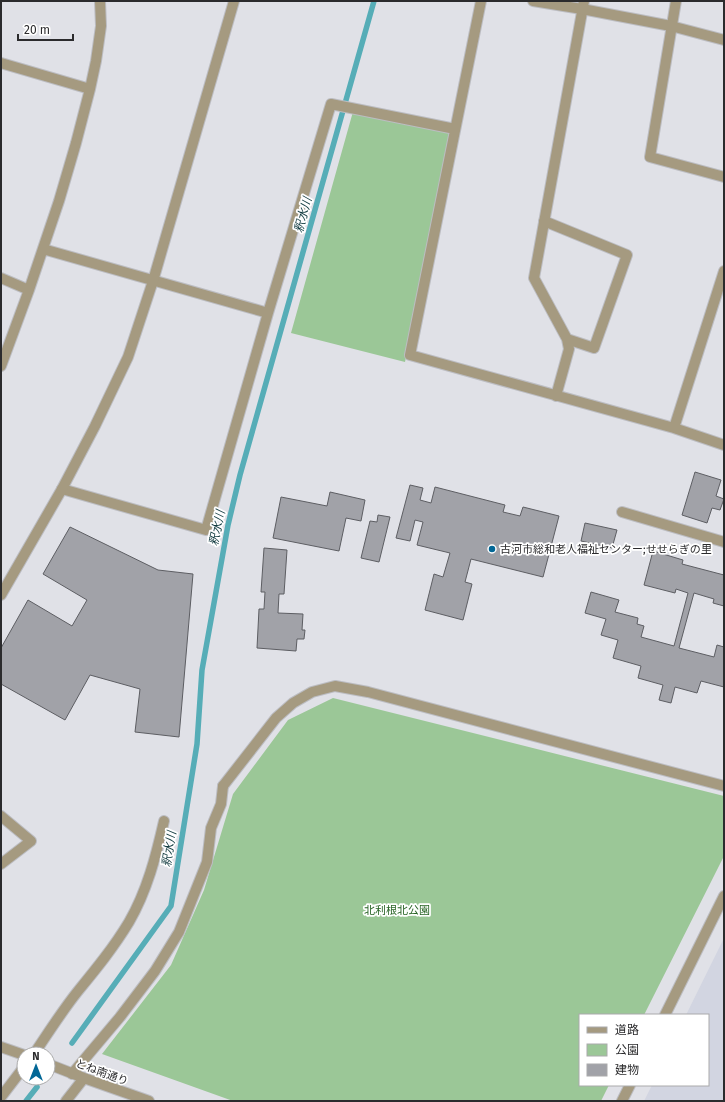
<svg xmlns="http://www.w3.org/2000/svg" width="725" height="1102" viewBox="0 0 725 1102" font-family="'Fira Sans','Noto Sans JP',sans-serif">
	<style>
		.built { fill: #d2d5e1 }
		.green { fill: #9bc797 }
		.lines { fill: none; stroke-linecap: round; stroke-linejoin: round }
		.stream { stroke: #56adb7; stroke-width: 5.5 }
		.building { fill: #a1a2a8; stroke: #5d5e63 }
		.minor-casing { stroke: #bcbdc2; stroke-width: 12 }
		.tertiary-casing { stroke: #bcbdc2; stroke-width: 12 }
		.minor { stroke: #a59a80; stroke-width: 10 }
		.tertiary { stroke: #a59a80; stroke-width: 10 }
		.poi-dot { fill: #026796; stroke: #fff; stroke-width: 1.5 }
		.labels { text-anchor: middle; stroke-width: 3.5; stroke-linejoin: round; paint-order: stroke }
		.poi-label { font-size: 11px; fill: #2b2b2d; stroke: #fff; text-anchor: start }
		.park-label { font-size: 11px; fill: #286425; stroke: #fff }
		.street-label { font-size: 11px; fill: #2b2b2d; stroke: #fff }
		.water-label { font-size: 12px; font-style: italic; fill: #123b40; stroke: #fff }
	</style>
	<rect width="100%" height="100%" fill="#e0e1e7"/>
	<path class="built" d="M 724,938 L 724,1101 L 644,1101 L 652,1085 L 708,1085 L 708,1015 L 686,1015 Z"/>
	<path class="green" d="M 354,108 L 454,134 L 405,362 L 291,333 Z
		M 333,698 L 724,796 L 724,856 L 644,1015 L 580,1015 L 580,1085 L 609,1085 L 601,1101 L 233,1101 L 102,1054 L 171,965 L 204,890 L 233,794 L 288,720 Z"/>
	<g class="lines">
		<path class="stream" d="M 72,1043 L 171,906 L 197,744 L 202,670 L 228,525 L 240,475 L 374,1
			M 26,1101 L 37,1087"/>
	</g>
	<path class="building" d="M 695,472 L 721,480 L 716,496 L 724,499 L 720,510 L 712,508 L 707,523 L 682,515 Z
		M 410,485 L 423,488 L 420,500 L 431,503 L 435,487 L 505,505 L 503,512 L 520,516 L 523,507 L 559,516 L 543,577 L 471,559 L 465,582 L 472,584 L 463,620 L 425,610 L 434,574 L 443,577 L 450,553 L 417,545 L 423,522 L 415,520 L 410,541 L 396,538 Z
		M 330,492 L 365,500 L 361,521 L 346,518 L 339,551 L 273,538 L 281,497 L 327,506 Z
		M 378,515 L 390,517 L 379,562 L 361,558 L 370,521 L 377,522 Z
		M 585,523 L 617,530 L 612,548 L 581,541 Z
		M 70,527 L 158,570 L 193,574 L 179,737 L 135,732 L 140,689 L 90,675 L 65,720 L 1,684 L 1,648 L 28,600 L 72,626 L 87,600 L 43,574 Z
		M 264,548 L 287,550 L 284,594 L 279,594 L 278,613 L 303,614 L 302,630 L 305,630 L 304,639 L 297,639 L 296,651 L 257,648 L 259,609 L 264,609 L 265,592 L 261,592 Z
		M 653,551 L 683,560 L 682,564 L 724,575 L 724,606 L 713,603 L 714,599 L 694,593 L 679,648 L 714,657 L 717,645 L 724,647 L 724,687 L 701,681 L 697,693 L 675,687 L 671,703 L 659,700 L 663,685 L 638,678 L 641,666 L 613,658 L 618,640 L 601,635 L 606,619 L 585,613 L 591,592 L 619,600 L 615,612 L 638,618 L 637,624 L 644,626 L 641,637 L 674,646 L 688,593 L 676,589 L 675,593 L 644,585 Z"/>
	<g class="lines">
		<g class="minor-casing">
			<path id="minor" d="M 481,1 L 410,355 L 674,428 L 724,445
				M 676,1 L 650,157 L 724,177
				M 1,63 L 90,89
				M 544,221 L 627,255 L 594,348 L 567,339
				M 43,249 L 268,313
				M 1,278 L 29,290
				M 1,366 L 29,290 L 59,201 L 76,143 L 90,89 L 96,61 L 101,26 L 100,1
				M 556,396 L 569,349 L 567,339 L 534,278 L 584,1
				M 674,428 L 724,271
				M 62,489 L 206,530 L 268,313 L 331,104 L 455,129
				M 622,512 L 724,542
				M 1,816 L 31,841 L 1,864
				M 34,1054 C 48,1033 62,1011 78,991 C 96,969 114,947 129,922 C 147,891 156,856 164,821
				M 72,1074 L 120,1017 L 155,971 L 179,932 L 207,862 L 211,828 L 221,804 L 223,786
				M 1,1097 L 24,1067"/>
		</g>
		<g class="tertiary-casing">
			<path id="tertiary" d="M 533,1 L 582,9 L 671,26 L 724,40
				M 1,595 L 62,489 L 95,426 L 128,357 L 153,281 L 234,1
				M 223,786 L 276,718 L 293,703 L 312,692 L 335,686 L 368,692 L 724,786
				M 665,1015 L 724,896
				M 1,1047 L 24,1055
				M 48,1064 L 84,1078 L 149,1101
				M 66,1101 L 84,1078
				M 622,1101 L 630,1085"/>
		</g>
		<use href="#minor" class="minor"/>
		<use href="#tertiary" class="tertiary"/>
	</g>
	<circle class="poi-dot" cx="492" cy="549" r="4"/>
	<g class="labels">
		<g class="poi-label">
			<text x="500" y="553">古河市総和老人福祉センター;せせらぎの里</text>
		</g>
		<g class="park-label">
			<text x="397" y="914">北利根北公園</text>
		</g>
		<g class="street-label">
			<text transform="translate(102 1072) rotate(20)" y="4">とね南通り</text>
		</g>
		<g class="water-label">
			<text transform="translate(303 215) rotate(-75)" y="4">釈水川</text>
			<text transform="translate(217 528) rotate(-78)" y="4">釈水川</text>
			<text transform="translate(169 849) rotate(-81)" y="4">釈水川</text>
		</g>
	</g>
	<rect width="725" height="1102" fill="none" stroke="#2b2b2d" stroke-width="4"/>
	<rect x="579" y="1014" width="130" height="72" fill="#ffffff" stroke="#aaaaab"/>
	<rect x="587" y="1027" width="20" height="6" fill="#a59a80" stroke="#aaaaab"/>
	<text x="615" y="1034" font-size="12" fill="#2b2b2d">道路</text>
	<rect x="587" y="1044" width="20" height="12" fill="#9bc797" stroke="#aaaaab"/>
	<text x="615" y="1054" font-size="12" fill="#2b2b2d">公園</text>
	<rect x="587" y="1064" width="20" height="12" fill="#a1a2a8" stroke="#aaaaab"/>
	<text x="615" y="1074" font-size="12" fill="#2b2b2d">建物</text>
	<g transform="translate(36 1066)"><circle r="19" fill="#ffffff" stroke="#aaaaab"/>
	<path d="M0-3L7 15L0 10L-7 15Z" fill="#026796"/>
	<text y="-6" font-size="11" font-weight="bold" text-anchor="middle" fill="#2b2b2d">N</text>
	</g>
	<path d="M18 34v6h55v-6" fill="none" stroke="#2b2b2d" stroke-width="2"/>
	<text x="24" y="34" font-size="12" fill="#2b2b2d" stroke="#ffffff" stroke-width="3" paint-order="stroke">20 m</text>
</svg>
